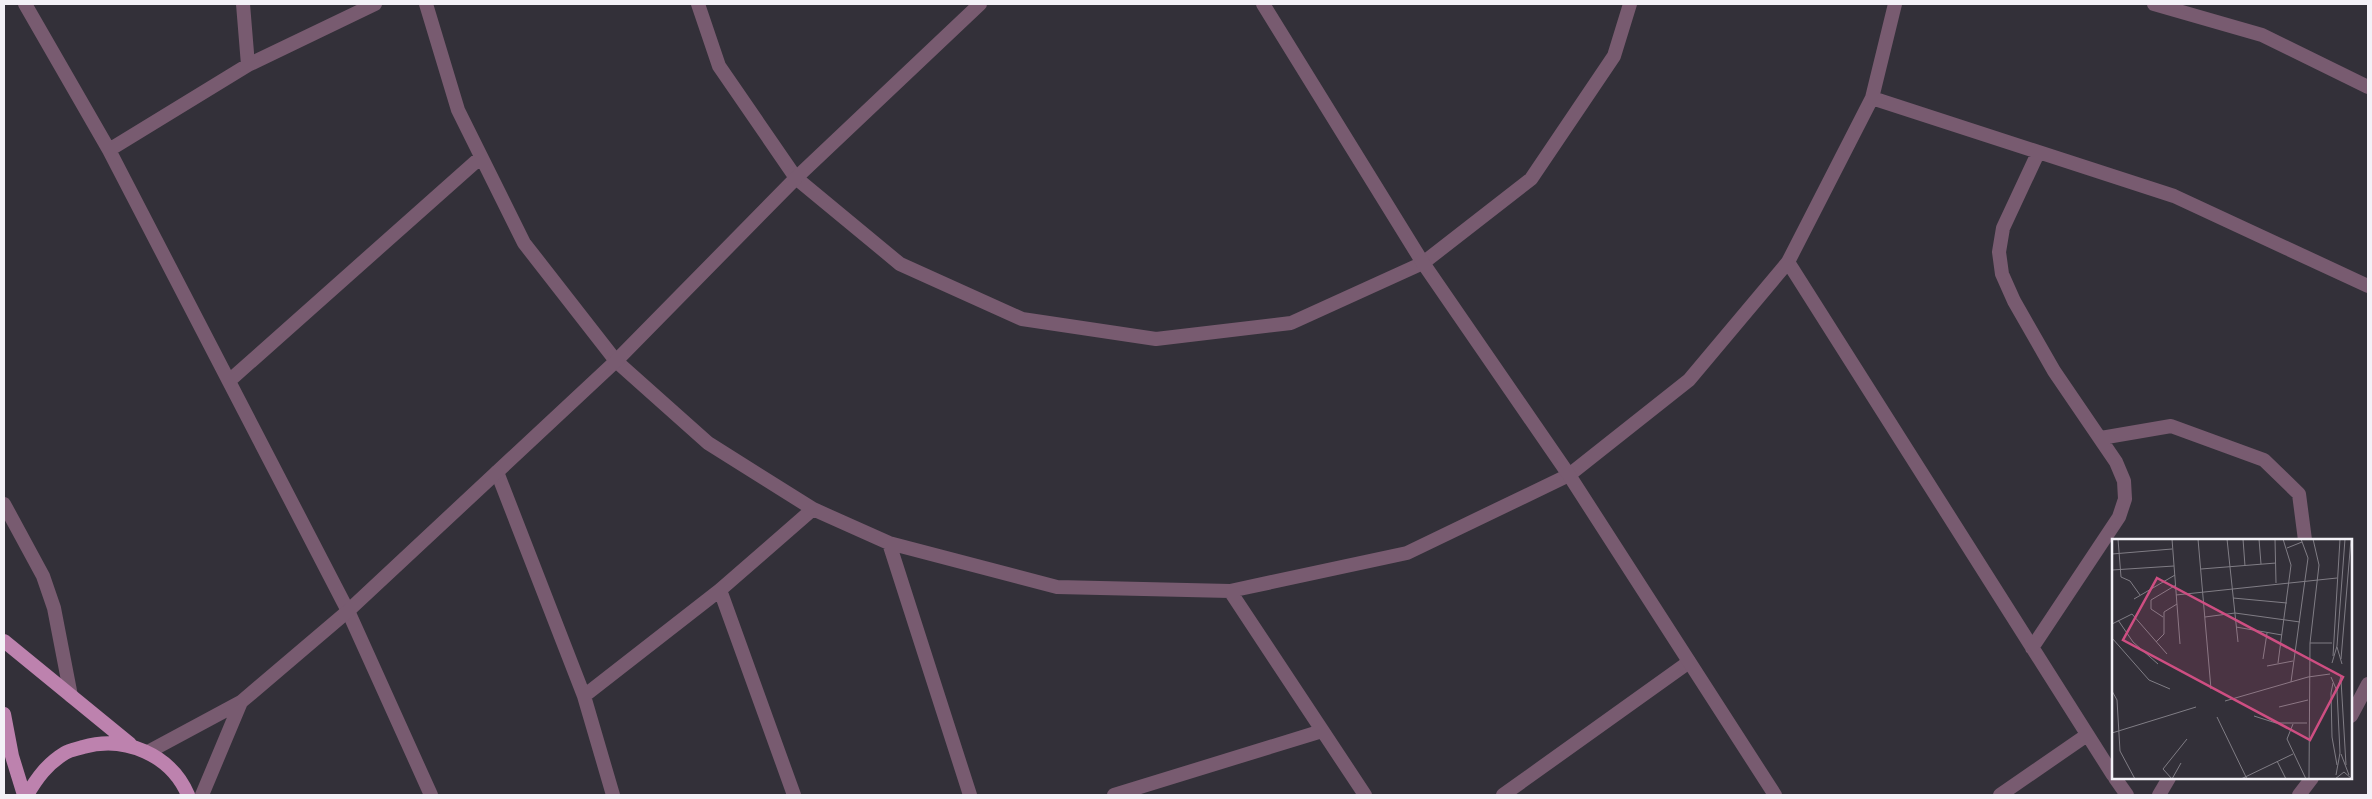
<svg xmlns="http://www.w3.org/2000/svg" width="2372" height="799" viewBox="0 0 2372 799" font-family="'Zilla Slab',serif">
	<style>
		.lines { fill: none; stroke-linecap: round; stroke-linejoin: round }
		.minor { stroke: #785b70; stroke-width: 14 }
		.tertiary { stroke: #785b70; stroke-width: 14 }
		.primary { stroke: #bd82ae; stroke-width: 14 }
		.inset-road { fill: none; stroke: #807d85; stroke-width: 1 }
		.view { fill: #ce4e82; fill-opacity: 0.15; stroke: #ce4e82; stroke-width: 2.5 }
		.inset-edge { fill: none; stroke: #f3f1f7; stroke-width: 2.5 }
	</style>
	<rect width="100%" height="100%" fill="#333039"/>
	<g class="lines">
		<path class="minor" d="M 25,4 L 109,150 L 348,611 L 431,795
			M 243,4 L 248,65
			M 426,4 L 458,110 L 524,243 L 616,361 L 708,443 L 813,509 L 889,543 L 1057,587 L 1230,591 L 1407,553 L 1569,475 L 1689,380 L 1788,262 L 1872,98 L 1895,4
			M 698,4 L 719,66 L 796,178 L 900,264 L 1022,319 L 1156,339 L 1291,323 L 1423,263 L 1531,179 L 1614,56 L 1630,4
			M 2154,4 L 2262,35 L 2368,87
			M 1872,98 L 2174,196 L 2368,286
			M 109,150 L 248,65 L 375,4
			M 1788,262 L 2113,775
			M 229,381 L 481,157
			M 2101,438 L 2171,426 L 2264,460 L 2299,494 L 2305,540
			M 497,472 L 584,696 L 613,795
			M 4,504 L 43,576 L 54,608 L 71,696
			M 889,543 L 970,795
			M 720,590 L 794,795
			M 1230,591 L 1365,795
			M 2032,648 L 2119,517 L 2125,499 L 2124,481 L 2116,462 L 2054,371 L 2014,301 L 2002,274 L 1999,252 L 2003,228 L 2038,153
			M 584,696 L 720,590 L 813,509
			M 2351,716 L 2368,684
			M 2115,778 L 2127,795
			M 1114,795 L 1322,731
			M 1503,795 L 1689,662
			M 2000,795 L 2087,735
			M 2159,795 L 2169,778
			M 2299,795 L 2312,778"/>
		<path class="tertiary" d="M 1263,4 L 1423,263 L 1569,475 L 1775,795
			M 148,752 L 241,702 L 348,611 L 616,361 L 796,178 L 980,4
			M 202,795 L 241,702"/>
		<path class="primary" d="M 4,641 L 130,744
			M 4,714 L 12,756 L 24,795
			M 27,795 C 37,778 47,764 65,753 C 70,750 77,749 83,747 C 125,735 171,755 188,795"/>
	</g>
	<g transform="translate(2112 539)">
		<rect width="240" height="240" fill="#333039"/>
		<path class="inset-road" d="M 6,0 L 9,38 L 18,42 L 28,56M 60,0 L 68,105M 86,0 L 99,150M 115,0 L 126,103M 131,0 L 133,27M 147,0 L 149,25M 163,0 L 164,44M 201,0 L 207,26 L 198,104 L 220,104M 175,9 L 190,3M 0,15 L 60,10M 89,30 L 164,24M 0,31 L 62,27M 64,56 L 225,39M 121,59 L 175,64M 22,60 L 63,36M 51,78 L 39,70 L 39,61 L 64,46M 93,78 L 123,74 L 188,83M 6,81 L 21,103 L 46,125M 0,85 L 20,75 L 55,115M 124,88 L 170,96M 0,99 L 37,141 L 58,150M 44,103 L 52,95 L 52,73 L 65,65M 225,108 L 230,125M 221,117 L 228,0M 151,120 L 155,94M 229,120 L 239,0M 166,124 L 179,26 L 171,0M 220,124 L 225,107 L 233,0M 155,127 L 181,122M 219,138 L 225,152M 229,141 L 234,226M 179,143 L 196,19 L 189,0M 221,144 L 219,154 L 220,198 L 225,226M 0,152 L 5,161 L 8,212 L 23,240M 113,162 L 196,138 L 218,135M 167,168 L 196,161M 142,177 L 164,184 L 195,184M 105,178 L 135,240M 181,185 L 175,200 L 194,240M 0,194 L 84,168M 229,215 L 237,236M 165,222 L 174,240M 224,236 L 228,214 L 225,152 L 229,137M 60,240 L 51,230 L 75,200M 60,240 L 69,224M 129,240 L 181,215M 197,240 L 198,104M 223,240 L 232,233 L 240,240"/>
		<path class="view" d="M 45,39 L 231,138 L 198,201 L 11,101 Z"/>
		<rect width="240" height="240" class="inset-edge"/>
	</g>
	<rect width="2372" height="799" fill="none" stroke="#f3f1f7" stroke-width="10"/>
</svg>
